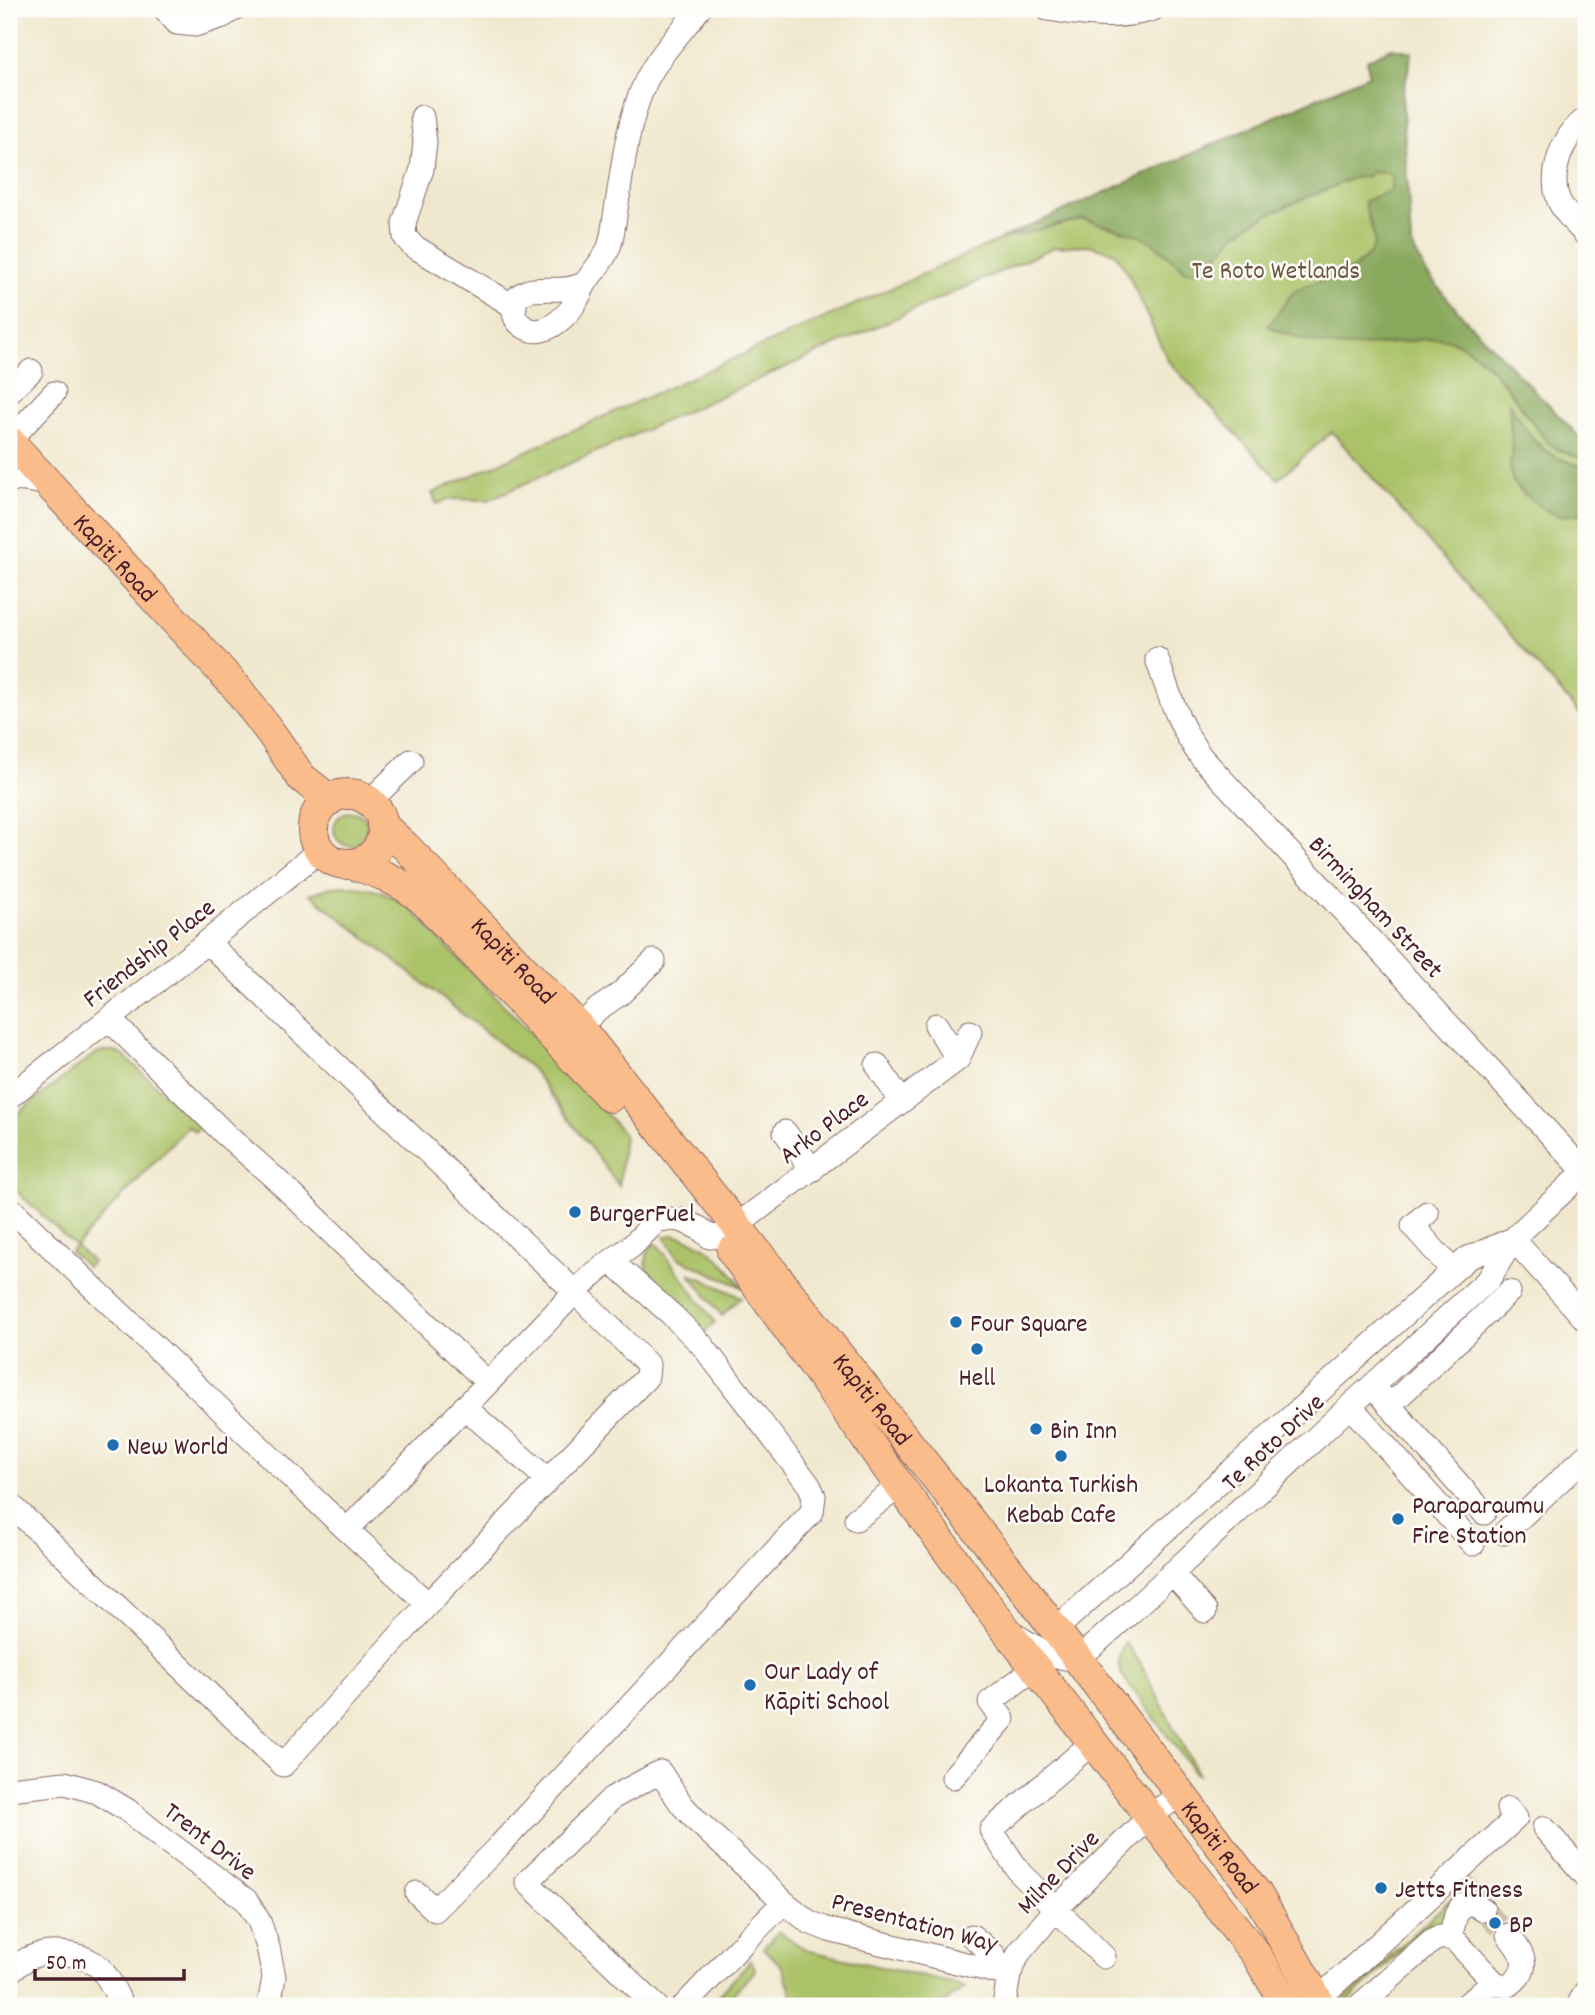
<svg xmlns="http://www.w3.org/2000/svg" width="1595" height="2015" viewBox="0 0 1595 2015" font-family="Dekko,sans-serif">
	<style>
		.green { fill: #abc267; stroke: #7a7049; stroke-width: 2 }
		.forest { fill: #88a85c; stroke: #696444; stroke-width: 2 }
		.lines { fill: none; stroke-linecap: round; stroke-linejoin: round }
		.minor-tunnel { stroke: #cfc0ad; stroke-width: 23; stroke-dasharray: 23 11; stroke-linecap: butt }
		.minor-casing { stroke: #846564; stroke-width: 25 }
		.major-casing { stroke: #846564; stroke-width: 32 }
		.minor { stroke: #fff; stroke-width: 23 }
		.major { stroke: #fabc8b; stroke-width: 30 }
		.poi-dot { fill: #1f6fb2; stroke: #fdfcf7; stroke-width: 2.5 }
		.labels { text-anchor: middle; stroke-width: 5; stroke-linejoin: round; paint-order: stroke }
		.park-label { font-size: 26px; fill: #6c5840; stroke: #fdfcf7 }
		.street-label { font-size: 26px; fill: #4a1f2b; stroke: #fdfcf7 }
		.poi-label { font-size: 26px; fill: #4a1f2b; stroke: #fdfcf7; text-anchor: start }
	</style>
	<rect width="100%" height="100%" fill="#fdfcf7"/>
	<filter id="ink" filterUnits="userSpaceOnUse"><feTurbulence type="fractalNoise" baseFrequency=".0143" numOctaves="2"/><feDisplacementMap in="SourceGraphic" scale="14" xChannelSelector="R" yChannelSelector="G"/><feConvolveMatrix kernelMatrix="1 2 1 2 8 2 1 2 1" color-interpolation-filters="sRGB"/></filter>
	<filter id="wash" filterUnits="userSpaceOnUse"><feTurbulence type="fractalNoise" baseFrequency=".00686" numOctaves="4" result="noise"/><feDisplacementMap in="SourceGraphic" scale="28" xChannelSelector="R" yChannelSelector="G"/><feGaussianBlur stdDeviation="1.57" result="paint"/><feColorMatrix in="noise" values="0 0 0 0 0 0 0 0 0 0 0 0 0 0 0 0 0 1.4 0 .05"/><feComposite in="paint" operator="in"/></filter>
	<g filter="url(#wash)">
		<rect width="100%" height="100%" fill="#f0e8ce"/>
		<path class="green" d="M 1391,48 L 1412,52 L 1402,97 L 1411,244 L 1426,273 L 1463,317 L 1586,444 L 1586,721 L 1332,432 L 1278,479 L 1168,361 L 1127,272 L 1115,253 L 1089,245 L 1055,247 L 488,500 L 449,499 L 437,504 L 432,493 L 1369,75 L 1367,60 Z
			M334 829a17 17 0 1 1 34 0a17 17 0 1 1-34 0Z
			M 346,886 C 373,888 384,891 408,906 L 581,1085 L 624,1134 L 619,1186 L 531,1068 L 310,894 L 331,887 Z
			M 104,1051 L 114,1051 L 123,1055 L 200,1126 L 195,1132 L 188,1126 L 76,1246 L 92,1262 L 87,1267 L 70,1252 L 75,1246 L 9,1184 L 9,1120 L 93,1055 Z
			M 673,1235 C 706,1240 724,1263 744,1288 L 678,1258 L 664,1237 Z
			M 654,1243 L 658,1245 L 715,1322 L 703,1335 C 694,1323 685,1310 674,1299 C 658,1282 633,1269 654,1243 Z
			M 689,1273 L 741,1297 L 722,1316 Z
			M 1126,1643 L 1139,1661 L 1198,1774 L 1195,1773 L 1122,1675 C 1117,1664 1118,1651 1126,1643 Z
			M 1469,1882 L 1490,1904 L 1446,1922 L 1435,1922 L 1430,1924 L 1344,2005 L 1342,2001 Z
			M 779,1931 L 800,1946 L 810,1951 L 956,1984 L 965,1988 L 939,2006 L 793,2006 L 790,2003 L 793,2000 L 783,1967 L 763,1948 Z
			M 751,1960 L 755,1968 L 754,1972 L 721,2006 L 708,2006 Z"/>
		<path class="forest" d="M 1391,48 L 1412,52 L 1402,97 L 1411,244 L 1426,273 L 1463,317 L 1586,444 L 1586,460 L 1557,449 L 1547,441 C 1520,410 1499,366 1461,345 C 1442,334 1424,340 1404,342 C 1386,344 1367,346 1350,347 C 1320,347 1294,337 1267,326 C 1278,317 1283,302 1294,292 C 1302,285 1314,283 1324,280 C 1339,277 1351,271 1362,261 C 1368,256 1373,251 1374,243 C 1375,228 1365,216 1365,201 L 1391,190 L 1392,177 L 1389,173 L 1372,172 L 1368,176 L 1353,178 L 1275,211 L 1254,222 L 1235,235 L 1209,264 L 1196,271 L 1186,271 L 1152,242 L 1138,235 L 1083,219 L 1000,239 L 1369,75 L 1367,60 Z
			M 1509,403 C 1522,422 1534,447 1556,457 C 1565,461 1574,464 1583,467 C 1585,481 1588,502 1580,514 L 1559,516 L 1545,510 L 1524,494 L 1513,481 L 1510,469 L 1512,445 Z"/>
	</g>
	<g filter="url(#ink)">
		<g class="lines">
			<path class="minor-tunnel" d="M 1483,1910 L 1508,1935"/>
			<g class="minor-casing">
				<path id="minor" d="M 165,9 L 177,23 L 195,25 L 223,16 L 234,9
					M 1048,9 C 1083,15 1119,20 1153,9
					M 422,117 L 425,142 L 422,169 L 404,223 L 405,237 L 413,246 L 515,307
					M 1586,119 C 1562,134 1546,179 1561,205 C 1567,216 1578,226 1586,235
					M 584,284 C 578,286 571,289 564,289 C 545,291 514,283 514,311 C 514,319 519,324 526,328 C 546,339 571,313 579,296 C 582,291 583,286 586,282 C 594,270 604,260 609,247 C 613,235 614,222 616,210 C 623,167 627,121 646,81 C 659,55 681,32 699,9
					M 9,392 L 31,371
					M 9,441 L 54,393
					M 9,479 L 25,480 L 50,484
					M 1157,659 C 1169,694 1179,728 1202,758 L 1585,1172
					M 369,802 L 411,761
					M 109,1019 L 226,1135 L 277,1180 L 487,1382
					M 936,1025 L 958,1059
					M 579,1027 L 598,1009 L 620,994 L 654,961
					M 877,1065 L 901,1101
					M 9,1097 L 207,942 L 320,850
					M 785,1132 L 812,1170
					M 9,1207 L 333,1517 L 428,1604
					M 1427,1213 L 1413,1226 L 1453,1271
					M 1513,1239 L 1586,1320
					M 1373,1387 L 1484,1513
					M 1350,1406 L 1473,1544
					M 1389,1406 L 1509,1292
					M 464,1407 L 548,1480
					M 9,1503 L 283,1765 L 428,1604 L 647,1377 L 648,1365 L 575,1292 L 207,942
					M 856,1519 L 900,1486
					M 347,1530 L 575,1292 L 595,1273 L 632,1246 L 655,1222 L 663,1219 L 681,1220 L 699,1228 L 710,1237 L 720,1236 L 736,1226 L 958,1059 L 970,1032
					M 1504,1533 L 1586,1456
					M 1172,1573 L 1205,1611
					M 1014,1634 C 1032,1646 1055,1660 1078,1659 L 1130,1613 L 1350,1406 L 1489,1279 L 1513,1239 L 1586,1170
					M 1054,1645 L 1056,1629 L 1453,1271 L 1468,1258 L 1513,1239
					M 1092,1743 L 991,1830 L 1020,1873 L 1104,1957
					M 953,1777 L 1003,1719 L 990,1702 L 1035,1668
					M 9,1789 L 65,1783 L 97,1792 L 127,1810 L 158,1835 L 246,1900 L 259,1921 L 268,1947 L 274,1977 L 269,2006
					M 1544,1828 L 1586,1876
					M 417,1893 L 435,1910 L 500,1845 L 812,1512 L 814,1496 L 809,1485 L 702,1345 L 672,1315 L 611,1261
					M 972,1936 L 994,1955 L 989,1970
					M 1450,1938 L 1456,1915 L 1463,1904 L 1474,1904 L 1483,1910
					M 9,1972 C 18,1965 26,1958 37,1955 C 56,1950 86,1954 100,1968 C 110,1978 116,1994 122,2006
					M 1317,2000 L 1516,1818 L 1508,1809
					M 656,2006 L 527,1882 L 612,1798 L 660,1772 L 682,1805 L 697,1821 L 784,1902 L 809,1922 L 829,1930 L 1009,1975
					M 684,2006 L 746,1940 L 784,1902
					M 1004,2006 L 1009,1975 L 1019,1953 L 1056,1909 L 1140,1826 L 1148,1817 L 1180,1795
					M 1359,2006 L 1431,1942 L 1440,1937 L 1454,1939 L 1493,1981 L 1497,1984 L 1508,1986 C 1533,1968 1524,1955 1508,1935
					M 1465,2006 L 1493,1981
					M 1578,2006 L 1586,1991"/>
			</g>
			<g class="major-casing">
				<g id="major">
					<path id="s1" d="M 9,441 L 237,688 L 273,736 L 301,777 L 330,800"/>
					<circle cx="348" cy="829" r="35"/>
					<path id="s2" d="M 382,825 L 406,847 L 579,1027 L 1028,1594 L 1257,1894 L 1321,2006"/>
					<path d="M 351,864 C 378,872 402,882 424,901 L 610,1097"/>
					<path d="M 732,1251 L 900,1486 L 997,1618 L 1257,1956 L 1287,2006"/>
				</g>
			</g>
			<use href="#minor" class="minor"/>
			<use href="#major" class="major"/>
		</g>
	</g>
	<g class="poi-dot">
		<circle cx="575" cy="1212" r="7"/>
		<circle cx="956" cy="1322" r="7"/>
		<circle cx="977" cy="1349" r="7"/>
		<circle cx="1036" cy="1429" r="7"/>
		<circle cx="113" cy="1445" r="7"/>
		<circle cx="1061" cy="1456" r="7"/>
		<circle cx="1398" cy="1519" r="7"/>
		<circle cx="750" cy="1685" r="7"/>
		<circle cx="1381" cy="1888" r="7"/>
		<circle cx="1495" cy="1923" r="7"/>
	</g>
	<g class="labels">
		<g class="park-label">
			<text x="1276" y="278">Te Roto Wetlands</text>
		</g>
		<g class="street-label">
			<text dy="9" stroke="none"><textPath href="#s1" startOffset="158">Kapiti Road</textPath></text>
			<text transform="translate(1377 906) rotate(47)" y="9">Birmingham Street</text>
			<text transform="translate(148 952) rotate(-38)" y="9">Friendship Place</text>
			<text dy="9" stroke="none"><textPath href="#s2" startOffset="189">Kapiti Road</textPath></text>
			<text transform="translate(823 1126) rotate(-37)" y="9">Arko Place</text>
			<text dy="9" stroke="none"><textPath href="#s2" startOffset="756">Kapiti Road</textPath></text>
			<text transform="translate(1272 1441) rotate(-43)" y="9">Te Roto Drive</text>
			<text transform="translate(211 1840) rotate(38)" y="9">Trent Drive</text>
			<text dy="9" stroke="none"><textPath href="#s2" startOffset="1323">Kapiti Road</textPath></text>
			<text transform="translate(1057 1871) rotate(-46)" y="9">Milne Drive</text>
			<text transform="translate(915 1921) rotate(15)" y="9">Presentation Way</text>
		</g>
		<g class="poi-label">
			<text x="589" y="1221">BurgerFuel</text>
			<text x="970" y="1331">Four Square</text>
			<text x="977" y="1385" text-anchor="middle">Hell</text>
			<text x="1050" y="1438">Bin Inn</text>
			<text x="127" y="1454">New World</text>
			<text x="1061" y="1492" text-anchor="middle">Lokanta Turkish<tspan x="1061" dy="30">Kebab Cafe</tspan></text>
			<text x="1412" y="1513">Paraparaumu<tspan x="1412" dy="30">Fire Station</tspan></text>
			<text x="764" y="1679">Our Lady of<tspan x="764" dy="30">Kāpiti School</tspan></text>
			<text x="1395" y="1897">Jetts Fitness</text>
			<text x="1509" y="1932">BP</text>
		</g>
	</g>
	<rect width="1595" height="2015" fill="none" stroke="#fdfcf7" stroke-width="35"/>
	<path d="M35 1969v10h149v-10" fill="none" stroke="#4a1f2b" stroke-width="3.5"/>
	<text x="46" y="1969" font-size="21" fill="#4a1f2b" stroke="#fdfcf7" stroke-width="5" paint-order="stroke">50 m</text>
</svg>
